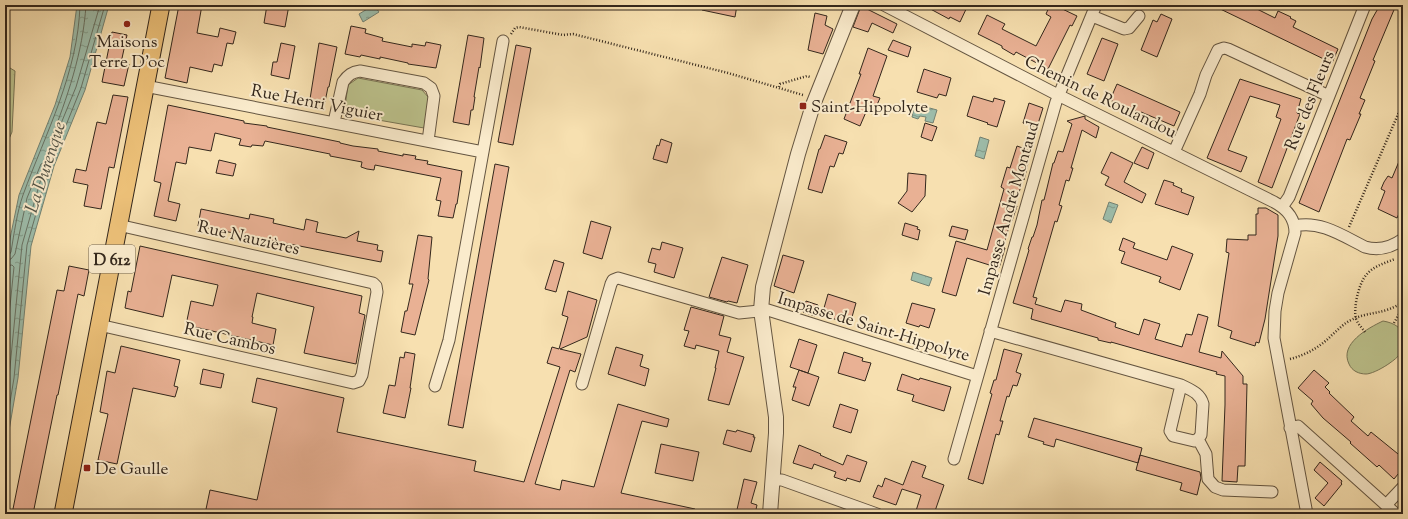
<svg xmlns="http://www.w3.org/2000/svg" width="1408" height="519" viewBox="0 0 1408 519" font-family="'Sorts Mill Goudy',serif">
	<style>
		.grass { fill: url(#grass-tufts); stroke: #787454 }
		.green { fill: #bcc28c; stroke: #787454 }
		.water { fill: url(#water-ripples); stroke: #738172 }
		.lines { fill: none; stroke-linecap: round; stroke-linejoin: round }
		.shore { stroke: #687264; stroke-width: 1 }
		.building { fill: #e9b194; stroke: #33271c }
		.minor-casing { stroke: #645541; stroke-width: 13 }
		.tertiary-casing { stroke: #645541; stroke-width: 16 }
		.primary-casing { stroke: #33271c; stroke-width: 19 }
		.path { stroke: #33271c; stroke-width: 2.5; stroke-dasharray: 1 2; stroke-linecap: butt }
		.minor { stroke: #faebcc; stroke-width: 11 }
		.tertiary { stroke: #faebcc; stroke-width: 14 }
		.primary { stroke: #ecc078; stroke-width: 17 }
		.poi-dot { fill: #8f2418; stroke: #faebcc; stroke-width: 1.5 }
		.labels { text-anchor: middle; stroke-width: 4; stroke-linejoin: round; paint-order: stroke }
		.shield { fill: #faebcc; stroke: #6f6251; stroke-width: 1 }
		.shield-label { font-size: 16px; font-weight: bold; fill: #33271c }
		.poi-label { font-size: 17px; fill: #33271c; stroke: #faebcc; text-anchor: start }
		.street-label { font-size: 17px; fill: #33271c; stroke: #faebcc }
		.water-label { font-size: 18px; font-style: italic; fill: #535447; stroke: #faebcc }
	</style>
	<defs>
		<pattern id="grass-tufts" width="24" height="20" patternUnits="userSpaceOnUse"><rect width="24" height="20" fill="#bcc28c"/><path d="M3 7l-1-3M5 7V3M7 7l1-3M15 17l-1-3M17 17v-4M19 17l1-3" fill="none" stroke="#999e72"/></pattern>
		<pattern id="water-ripples" width="26" height="14" patternUnits="userSpaceOnUse"><rect width="26" height="14" fill="#9dbdab"/><path d="M2 4q2-2 4 0t4 0M15 11q2-2 4 0t4 0" fill="none" stroke="#819a8a"/></pattern>
	</defs>
	<rect width="100%" height="100%" fill="#f7e0b0"/>
	<filter id="stains"><feTurbulence type="fractalNoise" baseFrequency=".005" numOctaves="4"/><feColorMatrix values="0 0 0 0 .2 0 0 0 0 .09 0 0 0 0 .02 0 0 0 .5 -.17"/></filter>
	<radialGradient id="worn" r=".72"><stop offset=".6" stop-color="#630" stop-opacity="0"/><stop offset="1" stop-color="#630" stop-opacity=".3"/></radialGradient>
	<path class="grass" d="M 5,65 L 15,71 L 12,132 L 5,148 Z"/>
	<path class="green" d="M 358,78 L 422,90 L 429,98 L 424,128 L 344,114 L 348,85 Z
		M 1383,321 C 1394,323 1403,327 1403,340 C 1403,343 1404,346 1403,349 C 1401,358 1375,374 1366,374 C 1359,374 1352,371 1349,364 C 1339,344 1368,328 1383,321 Z"/>
	<path class="water" d="M 77,5 L 109,5 L 85,90 L 54,166 L 31,246 L 18,378 L 5,454 L 5,263 L 19,195 L 55,105 L 70,57 Z
		M 374,5 L 379,12 L 363,22 L 359,14 Z
		M 915,104 L 937,110 L 933,123 L 925,121 L 926,117 L 920,116 L 918,119 L 912,117 Z
		M 980,137 L 989,140 L 984,159 L 975,156 Z
		M 1109,202 L 1118,205 L 1111,223 L 1103,219 Z
		M 913,272 L 932,278 L 929,286 L 911,280 Z"/>
	<g class="lines">
		<path class="shore" d="M 86,5 C 83,53 67,98 50,142 L 51,144 L 53,143 L 76,87 L 100,5
			M 5,255 L 9,255 L 11,252 C 14,234 17,212 23,195 C 46,132 78,73 80,5
			M 5,260 L 11,259 L 15,254 L 27,198 L 41,164 L 44,163 L 45,165 L 22,245 L 9,377 L 5,401
			M 5,266 L 12,265 L 14,267 L 5,355
			M 5,433 L 14,378 L 27,245 L 50,165 L 81,88 L 105,5"/>
	</g>
	<path class="building" d="M 179,5 L 202,5 L 197,33 L 218,37 L 220,28 L 236,32 L 233,44 L 227,43 L 222,66 L 214,64 L 212,72 L 190,67 L 187,83 L 165,78 Z
		M 267,5 L 289,5 L 285,27 L 264,23 Z
		M 703,5 L 737,5 L 735,17 L 702,10 Z
		M 923,5 L 968,5 L 960,22 L 950,17 L 949,19 Z
		M 1050,5 L 1054,5 L 1077,16 L 1072,26 L 1070,25 L 1048,69 L 1016,52 L 1014,55 L 1002,48 L 1002,46 L 978,34 L 987,15 L 1005,24 L 1002,29 L 1036,46 L 1051,17 L 1046,14 Z
		M 1212,5 L 1249,5 L 1275,18 L 1278,11 L 1291,17 L 1290,18 L 1296,21 L 1293,27 L 1338,49 L 1332,63 Z
		M 1380,5 L 1396,5 L 1373,60 L 1375,61 L 1360,98 L 1365,100 L 1359,114 L 1361,114 L 1350,140 L 1347,139 L 1319,212 L 1299,203 L 1372,19 Z
		M 861,6 L 897,24 L 893,33 L 872,23 L 868,32 L 853,27 Z
		M 815,13 L 827,16 L 825,25 L 833,29 L 823,54 L 808,50 Z
		M 1161,14 L 1172,19 L 1157,57 L 1141,50 L 1153,20 L 1157,22 Z
		M 351,26 L 366,29 L 365,33 L 383,38 L 382,41 L 412,47 L 412,44 L 425,46 L 426,42 L 441,45 L 436,68 L 408,64 L 408,63 L 380,57 L 380,59 L 361,55 L 360,57 L 345,54 Z
		M 112,32 L 127,35 L 121,63 L 129,64 L 124,86 L 102,82 Z
		M 468,35 L 484,38 L 480,68 L 479,67 L 474,97 L 475,97 L 473,110 L 471,110 L 469,125 L 453,122 Z
		M 1102,38 L 1118,44 L 1104,81 L 1087,74 Z
		M 893,40 L 911,47 L 908,57 L 888,50 Z
		M 281,43 L 295,46 L 289,79 L 271,75 L 273,62 L 277,62 Z
		M 319,43 L 337,47 L 329,87 L 328,87 L 325,102 L 310,99 Z
		M 516,45 L 531,48 L 513,145 L 498,142 Z
		M 868,48 L 887,56 L 873,96 L 880,98 L 873,114 L 866,112 L 860,126 L 844,119 L 861,74 L 859,74 Z
		M 924,69 L 951,78 L 946,96 L 939,94 L 937,98 L 917,92 Z
		M 1240,79 L 1301,99 L 1297,113 L 1300,114 L 1272,188 L 1258,182 L 1281,119 L 1276,117 L 1280,105 L 1250,96 L 1228,150 L 1247,157 L 1241,172 L 1207,158 Z
		M 1117,84 L 1180,112 L 1174,126 L 1141,112 L 1140,113 L 1110,100 Z
		M 113,95 L 128,97 L 114,168 L 109,167 L 101,209 L 84,206 L 88,185 L 73,182 L 76,169 L 86,171 L 97,122 L 106,124 Z
		M 973,96 L 993,102 L 994,98 L 1005,101 L 997,127 L 987,124 L 988,123 L 967,116 Z
		M 1029,103 L 1043,108 L 1037,127 L 1023,123 Z
		M 168,105 L 244,121 L 244,123 L 267,126 L 267,127 L 340,142 L 340,143 L 353,146 L 378,149 L 378,151 L 403,156 L 403,154 L 416,156 L 415,159 L 428,161 L 427,164 L 462,171 L 457,204 L 456,204 L 453,218 L 438,216 L 441,201 L 436,200 L 441,178 L 375,165 L 374,170 L 367,169 L 361,167 L 362,162 L 330,156 L 330,154 L 265,141 L 263,146 L 252,145 L 251,147 L 239,145 L 241,139 L 215,133 L 211,151 L 189,147 L 186,164 L 176,162 L 168,201 L 180,204 L 176,221 L 154,216 L 161,183 L 154,181 Z
		M 1085,116 L 1085,119 L 1099,127 L 1096,138 L 1082,130 L 1071,168 L 1073,168 L 1069,181 L 1066,180 L 1059,205 L 1062,206 L 1057,222 L 1055,221 L 1033,297 L 1037,298 L 1035,304 L 1061,312 L 1065,300 L 1082,304 L 1081,310 L 1116,323 L 1115,327 L 1139,335 L 1144,319 L 1160,324 L 1155,339 L 1182,347 L 1186,334 L 1192,335 L 1198,314 L 1208,317 L 1199,352 L 1221,358 L 1222,351 L 1243,376 L 1243,384 L 1247,384 L 1245,466 L 1238,466 L 1237,482 L 1222,481 L 1225,405 L 1225,376 L 1216,374 L 1217,372 L 1111,342 L 1111,343 L 1098,340 L 1098,338 L 1031,319 L 1033,309 L 1013,303 L 1029,250 L 1028,249 L 1032,237 L 1033,237 L 1037,225 L 1042,200 L 1044,200 L 1047,188 L 1053,163 L 1054,163 L 1058,151 L 1063,152 L 1072,124 L 1067,121 Z
		M 925,123 L 937,127 L 932,141 L 921,137 Z
		M 825,135 L 847,142 L 843,154 L 839,153 L 834,167 L 830,166 L 822,193 L 808,189 L 819,149 L 820,149 Z
		M 661,139 L 672,143 L 667,163 L 653,159 L 657,145 L 659,146 Z
		M 1017,146 L 1031,151 L 1024,180 L 1023,179 L 1015,206 L 1017,206 L 1012,221 L 1011,220 L 1003,247 L 1005,248 L 999,268 L 967,258 L 956,296 L 942,292 L 956,241 L 987,250 L 1004,189 L 1001,187 L 1007,167 L 1010,168 Z
		M 1142,147 L 1154,153 L 1148,169 L 1134,163 Z
		M 1111,152 L 1133,163 L 1124,182 L 1146,194 L 1142,203 L 1105,185 L 1109,177 L 1101,173 Z
		M 1403,152 L 1403,205 L 1397,218 L 1378,209 L 1385,191 L 1381,189 L 1384,182 L 1388,176 L 1392,178 Z
		M 219,160 L 236,164 L 233,176 L 216,173 Z
		M 495,164 L 509,167 L 463,428 L 448,425 Z
		M 908,173 L 926,175 L 925,196 L 912,212 L 898,203 L 907,191 Z
		M 1164,180 L 1174,183 L 1173,185 L 1182,189 L 1181,192 L 1194,197 L 1188,215 L 1155,204 Z
		M 1258,208 L 1266,208 L 1278,215 L 1278,236 L 1265,319 L 1259,343 L 1256,342 L 1255,346 L 1230,338 L 1232,331 L 1218,326 L 1229,253 L 1226,252 L 1227,239 L 1248,240 L 1248,235 L 1256,235 L 1256,214 L 1258,214 Z
		M 201,209 L 249,219 L 250,214 L 274,219 L 273,223 L 304,230 L 306,219 L 318,222 L 316,232 L 346,238 L 359,231 L 357,241 L 378,245 L 377,250 L 383,251 L 381,262 L 198,226 Z
		M 591,221 L 611,227 L 602,259 L 583,253 Z
		M 905,223 L 918,227 L 917,229 L 920,230 L 918,240 L 902,235 Z
		M 952,226 L 968,230 L 965,240 L 949,236 Z
		M 418,235 L 432,237 L 428,279 L 429,280 L 415,335 L 401,332 L 405,311 L 407,311 L 413,284 L 409,284 Z
		M 1123,238 L 1135,243 L 1133,248 L 1167,260 L 1172,246 L 1193,254 L 1180,290 L 1159,282 L 1161,277 L 1121,263 L 1125,252 L 1119,250 Z
		M 662,242 L 683,248 L 674,278 L 654,272 L 656,264 L 648,262 L 652,248 L 660,250 Z
		M 140,246 L 362,296 L 359,313 L 365,315 L 356,364 L 304,353 L 314,307 L 257,293 L 252,317 L 253,317 L 252,323 L 276,329 L 273,345 L 186,325 L 191,301 L 213,306 L 218,285 L 172,275 L 163,317 L 125,308 L 128,291 L 131,292 Z
		M 783,255 L 804,261 L 794,293 L 774,286 Z
		M 722,257 L 748,265 L 737,303 L 728,301 L 727,302 L 709,297 Z
		M 554,260 L 564,263 L 556,292 L 545,289 Z
		M 69,266 L 89,270 L 84,296 L 78,294 L 58,395 L 57,395 L 33,514 L 12,514 L 57,290 L 64,291 Z
		M 568,291 L 597,300 L 587,337 L 560,349 L 581,354 L 575,372 L 570,370 L 535,484 L 560,490 L 562,480 L 594,487 L 618,404 L 669,419 L 667,427 L 642,421 L 621,493 L 695,509 L 695,514 L 205,514 L 210,490 L 257,500 L 277,408 L 252,402 L 257,378 L 344,398 L 337,432 L 476,461 L 474,471 L 524,482 L 560,367 L 547,363 L 552,347 L 559,349 L 568,317 L 562,315 Z
		M 828,294 L 856,303 L 850,324 L 822,315 Z
		M 806,301 L 818,305 L 815,316 L 803,312 Z
		M 912,303 L 935,309 L 929,328 L 920,325 L 919,327 L 906,323 Z
		M 691,307 L 724,316 L 719,335 L 731,338 L 727,352 L 744,357 L 729,405 L 708,400 L 716,368 L 715,368 L 719,351 L 696,345 L 695,349 L 684,346 L 689,331 L 684,330 Z
		M 799,339 L 817,345 L 808,373 L 790,367 Z
		M 121,346 L 180,360 L 174,386 L 178,387 L 175,397 L 133,388 L 117,464 L 98,460 L 108,414 L 100,412 L 107,371 L 115,373 Z
		M 616,347 L 643,355 L 640,366 L 649,369 L 645,386 L 608,374 Z
		M 1004,349 L 1022,354 L 1016,372 L 1021,374 L 1017,386 L 1013,385 L 1009,397 L 1007,396 L 1000,421 L 1003,421 L 999,435 L 996,434 L 983,484 L 968,479 L 992,394 L 990,393 L 994,380 L 996,380 Z
		M 405,352 L 415,354 L 410,388 L 411,388 L 405,418 L 383,413 L 389,385 L 395,386 L 400,357 L 404,358 Z
		M 844,352 L 863,358 L 862,361 L 871,363 L 865,381 L 838,373 Z
		M 203,369 L 224,374 L 221,388 L 200,384 Z
		M 799,370 L 819,377 L 809,406 L 792,400 L 796,387 L 793,387 Z
		M 1314,370 L 1329,383 L 1325,387 L 1330,392 L 1329,393 L 1354,417 L 1351,421 L 1368,436 L 1371,432 L 1403,458 L 1403,468 L 1394,479 L 1379,465 L 1377,467 L 1350,443 L 1351,442 L 1323,418 L 1311,404 L 1313,401 L 1298,388 Z
		M 902,374 L 919,380 L 920,378 L 951,387 L 944,411 L 912,401 L 914,395 L 897,390 Z
		M 840,404 L 858,410 L 851,433 L 833,427 Z
		M 1034,418 L 1142,448 L 1138,463 L 1056,439 L 1054,447 L 1043,444 L 1044,442 L 1028,437 Z
		M 727,430 L 736,432 L 737,430 L 754,435 L 753,437 L 755,437 L 751,452 L 723,444 Z
		M 661,444 L 699,452 L 693,481 L 655,473 Z
		M 799,445 L 821,454 L 820,455 L 843,465 L 847,455 L 867,462 L 860,482 L 847,478 L 846,481 L 834,477 L 836,472 L 814,464 L 812,469 L 793,463 Z
		M 1140,455 L 1200,472 L 1201,478 L 1197,495 L 1180,490 L 1182,483 L 1136,470 Z
		M 912,461 L 926,466 L 922,477 L 944,485 L 934,514 L 915,514 L 921,495 L 902,489 L 896,505 L 873,497 L 878,485 L 882,487 L 885,478 L 903,485 Z
		M 1320,462 L 1342,481 L 1341,483 L 1342,484 L 1324,506 L 1315,498 L 1328,483 L 1314,470 Z
		M 744,479 L 757,482 L 751,503 L 757,505 L 755,514 L 736,514 Z"/>
	<g class="lines">
		<g class="minor-casing">
			<path id="minor" d="M 884,5 L 1058,95 L 1274,202 C 1287,209 1295,218 1295,233 L 1278,293 L 1275,311 L 1274,338 L 1307,514
				M 1092,16 L 1124,29 L 1129,28 L 1139,16
				M 145,86 L 483,152
				M 334,122 L 343,82 C 348,75 352,72 360,71 L 424,83 L 431,88 L 434,96 L 428,141
				M 1174,152 L 1200,94 L 1206,75 L 1218,50 L 1224,48 L 1228,49 L 1329,96
				M 1282,207 L 1289,197 L 1365,5
				M 1295,226 C 1320,220 1343,236 1365,247 C 1379,251 1392,247 1403,239
				M 99,325 L 353,383 L 359,381 L 362,375 L 377,292 L 376,286 L 373,283 L 118,225
				M 990,331 L 1181,385 L 1170,431 L 1173,436 L 1194,441 L 1198,439 L 1201,435 L 1203,404 C 1200,393 1191,390 1181,385
				M 582,384 L 611,284 L 613,280 L 618,278 L 739,313 L 768,310 L 977,376
				M 435,386 L 449,340 L 503,41
				M 1290,428 L 1298,426 L 1396,514
				M 1198,439 L 1206,454 L 1208,479 L 1215,487 L 1223,490 L 1272,492
				M 954,459 L 1056,102 L 1096,5
				M 773,480 L 782,480 L 877,514
				M 1386,505 L 1403,487"/>
		</g>
		<g class="tertiary-casing">
			<path id="tertiary" d="M 770,514 L 776,433 L 776,417 L 761,310 L 763,287 L 798,154 L 813,105 L 853,5"/>
		</g>
		<g class="primary-casing">
			<path id="primary" d="M 63,514 L 161,5"/>
		</g>
		<path class="path" d="M 511,34 L 515,28 L 519,27 L 563,35 L 573,34 L 728,73 L 803,95
			M 779,87 L 780,84 L 807,76 L 810,77
			M 1349,227 L 1403,103
			M 1394,323 L 1399,314 L 1402,303
			M 1365,332 C 1362,328 1358,324 1356,319 C 1353,308 1359,282 1367,274 C 1374,266 1385,263 1395,259
			M 1290,359 C 1306,355 1320,347 1332,335 C 1338,330 1343,324 1351,320 C 1369,311 1384,315 1403,302"/>
		<use href="#minor" class="minor"/>
		<use href="#tertiary" class="tertiary"/>
		<use href="#primary" class="primary"/>
	</g>
	<g class="poi-dot">
		<circle cx="127" cy="24" r="4"/>
		<rect x="799" y="102" width="8" height="8" rx="2"/>
		<rect x="83" y="464" width="8" height="8" rx="2"/>
	</g>
	<g class="labels">
		<rect class="shield" x="89" y="245" width="46" height="28" rx="3"/>
		<g class="shield-label">
			<text x="112" y="265">D 612</text>
		</g>
		<g class="poi-label">
			<text x="127" y="47" text-anchor="middle">Maisons<tspan x="127" dy="20">Terre D'oc</tspan></text>
			<text x="811" y="112">Saint-Hippolyte</text>
			<text x="95" y="474">De Gaulle</text>
		</g>
		<g class="street-label">
			<text transform="translate(1101 96) rotate(26)" y="6">Chemin de Roulandou</text>
			<text transform="translate(1309 100) rotate(-68)" y="6">Rue des Fleurs</text>
			<text transform="translate(317 102) rotate(11)" y="6">Rue Henri Viguier</text>
			<text transform="translate(1008 208) rotate(-74)" y="6">Impasse André Montaud</text>
			<text transform="translate(249 237) rotate(13)" y="6">Rue Nauzières</text>
			<text transform="translate(874 326) rotate(17)" y="6">Impasse de Saint-Hippolyte</text>
			<text transform="translate(230 338) rotate(13)" y="6">Rue Cambos</text>
		</g>
		<g class="water-label">
			<text transform="translate(45 167) rotate(-72)" y="6">La Durenque</text>
		</g>
	</g>
	<rect width="1408" height="519" fill="none" stroke="#f7e0b0" stroke-width="20"/>
	<rect x="6" y="6" width="1396" height="507" fill="none" stroke="#33271c" stroke-width="2"/>
	<rect x="10" y="10" width="1388" height="499" fill="none" stroke="#33271c"/>
	<rect width="100%" height="100%" filter="url(#stains)"/>
	<rect width="100%" height="100%" fill="url(#worn)"/>
</svg>
